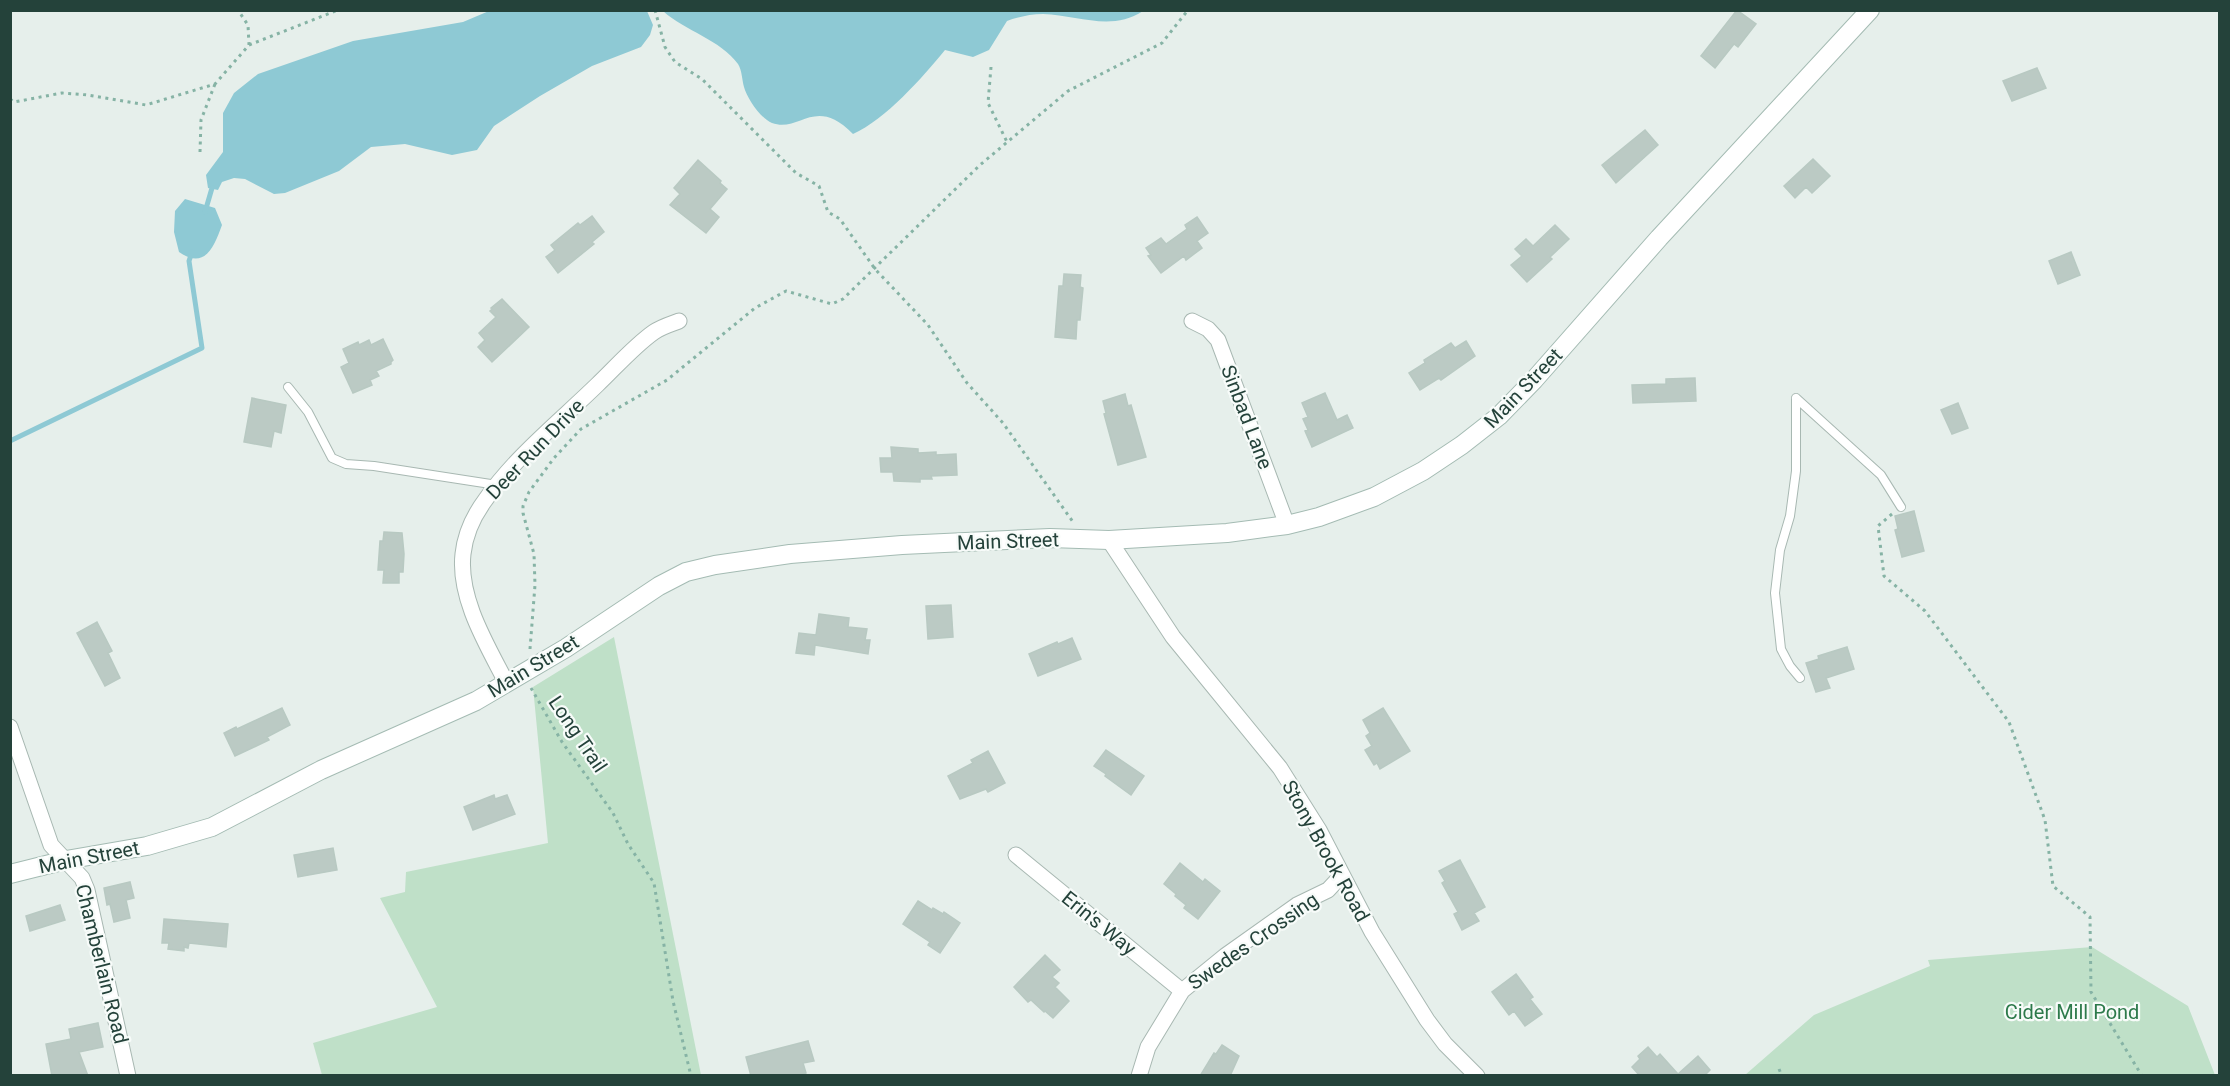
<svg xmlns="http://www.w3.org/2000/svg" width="2230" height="1086" viewBox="0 0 2230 1086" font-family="Roboto,sans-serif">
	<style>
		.green { fill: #bfe0c8 }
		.water { fill: #8ec9d4 }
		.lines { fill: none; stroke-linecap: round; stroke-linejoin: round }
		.stream { stroke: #8ec9d4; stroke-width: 5 }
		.building { fill: #bbcac4; stroke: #b8c9c2; stroke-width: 1.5 }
		.service-casing { stroke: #a8b8b2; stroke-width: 10 }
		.minor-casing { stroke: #a8b8b2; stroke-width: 17 }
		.secondary-casing { stroke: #a4bbb3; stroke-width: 20 }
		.path { stroke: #86b3a5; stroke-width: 3; stroke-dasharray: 3 4.5; stroke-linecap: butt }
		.service { stroke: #fff; stroke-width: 8 }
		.minor { stroke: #fff; stroke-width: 15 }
		.secondary { stroke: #fff; stroke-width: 18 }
		.labels { text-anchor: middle; stroke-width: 4.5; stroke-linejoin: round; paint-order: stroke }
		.street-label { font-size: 20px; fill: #24423a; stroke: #f7fbf9 }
		.park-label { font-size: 20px; fill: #2d7a4b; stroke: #f7fbf9 }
	</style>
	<rect width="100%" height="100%" fill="#e6efeb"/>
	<path class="green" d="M 614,637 L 701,1075 L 322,1075 L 313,1043 L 437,1007 L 380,898 L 405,892 L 406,872 L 548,843 L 533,687 Z
		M 2092,947 L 2188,1006 L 2215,1075 L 1745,1075 L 1814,1015 L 1930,966 L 1928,960 Z"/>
	<path class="water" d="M 489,11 L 647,11 L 653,25 L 650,35 L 641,47 L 592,66 L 540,96 L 494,126 L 477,150 L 452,155 L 405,144 L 371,147 L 339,171 L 285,193 L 274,194 L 245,179 L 234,178 L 222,182 L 218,190 L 208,188 L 206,175 L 223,152 L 223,113 L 234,93 L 258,74 L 353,41 L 463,22 Z
		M 663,11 L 663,10 L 1143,11 C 1111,32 1078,15 1043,14 C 1031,14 1018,17 1007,21 L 989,50 L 973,57 L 945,50 C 923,77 885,120 853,134 C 815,95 800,133 772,123 C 760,118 747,98 744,87 C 742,80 742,70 738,64 C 721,40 685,31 663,11 Z
		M 185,199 L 215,208 L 222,225 C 214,247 205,270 179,252 L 174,232 L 175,211 Z"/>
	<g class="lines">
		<path class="stream" d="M 205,212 L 212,188
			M 10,441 L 202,348 L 189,261 L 192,252"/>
	</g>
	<path class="building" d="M 1737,10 L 1756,24 L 1738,47 L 1734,44 L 1715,68 L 1701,56 Z
		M 2037,68 L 2046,88 L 2012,101 L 2003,81 Z
		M 1645,130 L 1658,145 L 1616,183 L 1602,165 Z
		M 1813,159 L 1830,176 L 1812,193 L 1806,187 L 1795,198 L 1784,186 Z
		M 698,160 L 721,181 L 720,183 L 727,189 L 710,209 L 719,217 L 706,233 L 670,205 L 680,194 L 674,188 Z
		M 592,216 L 604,232 L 592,242 L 594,244 L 558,273 L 546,257 L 555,250 L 551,245 L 578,223 L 580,225 Z
		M 1197,217 L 1208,233 L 1197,241 L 1202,248 L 1186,260 L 1184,256 L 1161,273 L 1148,256 L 1151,255 L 1146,248 L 1161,238 L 1166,244 L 1187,229 L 1185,225 Z
		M 1555,225 L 1569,239 L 1550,257 L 1552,259 L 1527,282 L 1511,265 L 1522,256 L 1515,249 L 1526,239 L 1533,246 Z
		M 2071,252 L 2080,275 L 2058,284 L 2049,261 Z
		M 1064,274 L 1081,275 L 1080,287 L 1083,288 L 1080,320 L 1077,320 L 1076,339 L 1055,337 L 1059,286 L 1063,286 Z
		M 502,299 L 529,327 L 492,362 L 478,347 L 485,340 L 479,333 L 496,317 L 490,311 L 492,309 L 491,308 Z
		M 383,339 L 393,360 L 391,362 L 391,364 L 376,371 L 379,376 L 370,380 L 372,385 L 353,393 L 341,367 L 349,363 L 343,349 L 358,342 L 359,345 L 369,340 L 371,345 Z
		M 1466,341 L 1475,356 L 1441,380 L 1439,378 L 1420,390 L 1409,373 L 1425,363 L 1424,360 L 1451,343 L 1455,348 Z
		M 1695,378 L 1696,401 L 1633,403 L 1632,385 L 1666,384 L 1666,379 Z
		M 1325,393 L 1337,420 L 1347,415 L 1353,428 L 1312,447 L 1305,431 L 1308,430 L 1303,419 L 1308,417 L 1302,403 Z
		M 1125,394 L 1128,406 L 1131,405 L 1146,457 L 1118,465 L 1104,414 L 1106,413 L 1103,401 Z
		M 252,398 L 286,405 L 281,433 L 274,431 L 271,447 L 244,442 Z
		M 1958,403 L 1968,428 L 1952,434 L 1941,410 Z
		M 891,447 L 918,449 L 918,453 L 936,452 L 936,455 L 956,454 L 957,475 L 931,476 L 932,479 L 920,479 L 920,482 L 894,481 L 893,472 L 881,472 L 880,458 L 892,458 Z
		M 1914,511 L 1924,551 L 1902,557 L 1895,530 L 1898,529 L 1895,516 Z
		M 384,532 L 402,533 L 404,554 L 403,572 L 399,572 L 399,583 L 383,583 L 384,570 L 378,570 L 380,541 L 383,541 Z
		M 951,605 L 953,637 L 928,639 L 926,606 Z
		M 819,614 L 849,618 L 848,627 L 867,629 L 865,640 L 870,640 L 868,654 L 815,645 L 814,655 L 796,653 L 799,633 L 816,635 Z
		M 97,622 L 112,651 L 108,653 L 120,678 L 105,686 L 77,633 Z
		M 1072,638 L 1081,659 L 1038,676 L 1029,654 L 1057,642 L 1058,644 Z
		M 1847,647 L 1854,669 L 1826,678 L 1830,688 L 1816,692 L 1806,663 L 1819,659 L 1818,656 Z
		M 282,708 L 290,725 L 267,737 L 269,740 L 235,756 L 224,733 L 236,727 L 237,729 Z
		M 1383,708 L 1410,751 L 1380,769 L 1377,763 L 1374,765 L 1365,750 L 1372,746 L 1366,736 L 1370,733 L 1363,720 Z
		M 1106,750 L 1144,776 L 1131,795 L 1105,776 L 1106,774 L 1094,766 Z
		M 988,751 L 1005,783 L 988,792 L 986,789 L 960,799 L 948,776 L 973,763 L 971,760 Z
		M 494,795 L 495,799 L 507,795 L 515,814 L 473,830 L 464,807 Z
		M 333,848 L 337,870 L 298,877 L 294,855 Z
		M 1460,860 L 1485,907 L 1474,913 L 1479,921 L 1462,930 L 1454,914 L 1458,912 L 1442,883 L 1445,881 L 1439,871 Z
		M 1180,863 L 1203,882 L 1205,879 L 1220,891 L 1198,919 L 1184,908 L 1186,905 L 1175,896 L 1176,894 L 1164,884 Z
		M 130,882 L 134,898 L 126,900 L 130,918 L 114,922 L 110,904 L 107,905 L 104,888 Z
		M 918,901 L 932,910 L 933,908 L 943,914 L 944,912 L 960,923 L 940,953 L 928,945 L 930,942 L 903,924 Z
		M 60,905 L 65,920 L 30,931 L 26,916 Z
		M 164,919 L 228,924 L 226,947 L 189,943 L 188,948 L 184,947 L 184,951 L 168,949 L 169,943 L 162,943 Z
		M 1045,955 L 1060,970 L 1052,977 L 1059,983 L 1055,987 L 1069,1001 L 1053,1018 L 1045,1011 L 1044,1012 L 1031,1000 L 1028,1002 L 1014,987 Z
		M 1516,974 L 1533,997 L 1530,999 L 1542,1014 L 1525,1026 L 1514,1011 L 1509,1015 L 1492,992 Z
		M 98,1023 L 103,1047 L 79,1052 L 88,1076 L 52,1076 L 46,1044 L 71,1039 L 69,1029 Z
		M 808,1041 L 814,1061 L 803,1063 L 806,1073 L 796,1076 L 751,1076 L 746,1057 Z
		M 1222,1045 L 1239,1056 L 1230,1076 L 1200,1076 L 1214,1053 L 1216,1054 Z
		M 1648,1047 L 1657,1057 L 1660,1054 L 1678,1074 L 1698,1056 L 1710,1070 L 1704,1076 L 1640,1076 L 1632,1067 L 1640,1059 L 1638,1056 Z"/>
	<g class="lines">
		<g class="service-casing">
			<path id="service" d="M 288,387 L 308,412 L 332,458 L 346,464 L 374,466 L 497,485
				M 1796,398 L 1796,471 L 1790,516 L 1780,550 L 1775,593 L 1781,649 L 1790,666 L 1800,678
				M 1796,398 L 1881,475 L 1901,507"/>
		</g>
		<g class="minor-casing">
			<path id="minor" d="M 1192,321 L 1208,329 L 1218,340 L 1287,525
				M 1109,540 L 1173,637 L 1280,768 L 1319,830 L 1372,932 L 1427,1020 L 1445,1044 L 1477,1076
				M 506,682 C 487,645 458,598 463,554 C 465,535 474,515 486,499 C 515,457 560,421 597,385 C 615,368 634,346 654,332 C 661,327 671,324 679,321
				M 10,727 L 51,845 L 82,878 L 87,890 L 128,1076
				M 1016,855 L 1182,991
				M 1139,1076 L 1148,1047 L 1182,991 L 1225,956 L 1297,905 L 1328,890 L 1342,875"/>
		</g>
		<g class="secondary-casing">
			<path id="secondary" d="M 10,874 L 66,860 L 147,846 L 212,827 L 321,770 L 476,701 L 566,648 L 659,586 L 686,572 L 715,565 L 790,554 L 902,545 L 1050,538 L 1109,540 L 1227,533 L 1287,525 L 1319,517 L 1374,497 L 1423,471 L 1462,445 L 1499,416 L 1534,380 L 1659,238 L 1870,10"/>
		</g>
		<path class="path" d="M 655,10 L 665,47 L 675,62 L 702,79 L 796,173 L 819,186 L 828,212 L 840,219 L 875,269 L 928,325 L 967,383 L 1003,423 L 1073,522
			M 249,45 L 338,10
			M 991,67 L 988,103 L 1007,142
			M 10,99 L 14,102 L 62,93 L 88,95 L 146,105 L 215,84 L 249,45 L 248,25 L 238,10
			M 200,152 L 201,120 L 215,84
			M 1892,514 L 1878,526 L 1884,576 L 1925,611 L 2009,722 L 2045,820 L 2053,886 L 2090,917 L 2091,992 L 2142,1076
			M 530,649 L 535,585 L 534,554 L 523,513 L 523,506 L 529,492 L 554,458 L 581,429 L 667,380 L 755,308 L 786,291 L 832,304 L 843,299 L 980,165 L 1068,91 L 1162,43 L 1188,10
			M 531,688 L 562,742 L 613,813 L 628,844 L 654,883 L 673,1001 L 691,1076
			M 1779,1069 L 1782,1076"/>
		<use href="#service" class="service"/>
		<use href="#minor" class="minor"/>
		<use href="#secondary" class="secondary"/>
	</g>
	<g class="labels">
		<g class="street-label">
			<text transform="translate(1523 388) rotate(-46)" y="7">Main Street</text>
			<text transform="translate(1247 417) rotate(69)" y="7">Sinbad Lane</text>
			<text transform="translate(535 449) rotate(-46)" y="7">Deer Run Drive</text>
			<text transform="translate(1008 541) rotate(-2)" y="7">Main Street</text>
			<text transform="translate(533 666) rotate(-31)" y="7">Main Street</text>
			<text transform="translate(578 734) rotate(56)" y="7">Long Trail</text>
			<text transform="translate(1326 851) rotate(61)" y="7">Stony Brook Road</text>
			<text transform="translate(89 857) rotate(-11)" y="7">Main Street</text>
			<text transform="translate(1099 923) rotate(39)" y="7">Erin's Way</text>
			<text transform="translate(1253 941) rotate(-35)" y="7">Swedes Crossing</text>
			<text transform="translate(102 964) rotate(76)" y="7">Chamberlain Road</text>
		</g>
		<g class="park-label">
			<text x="2072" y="1019">Cider Mill Pond</text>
		</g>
	</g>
	<rect width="2230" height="1086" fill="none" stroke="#24423a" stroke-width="24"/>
</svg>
